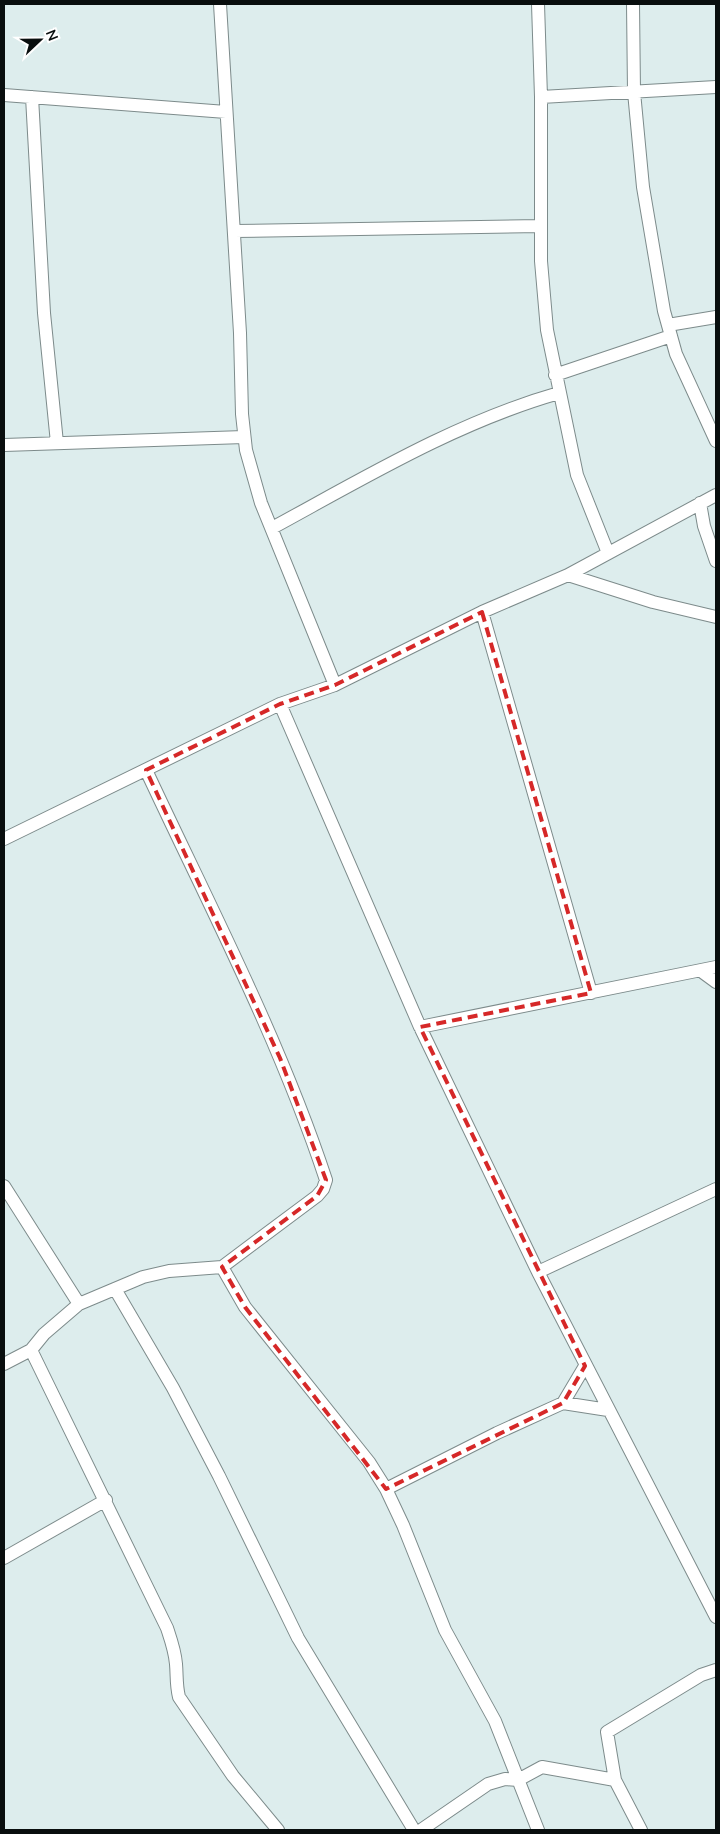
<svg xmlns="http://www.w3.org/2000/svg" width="720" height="1834" viewBox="0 0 720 1834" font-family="'Nunito Sans',sans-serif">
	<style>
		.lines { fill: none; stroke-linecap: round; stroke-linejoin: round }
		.street-casing { stroke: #7d8b8b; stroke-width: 14 }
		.street { stroke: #fff; stroke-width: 12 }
		.marked { fill: none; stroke: #d62828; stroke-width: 4; stroke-dasharray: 10 6; stroke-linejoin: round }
	</style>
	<rect width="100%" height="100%" fill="#ddeded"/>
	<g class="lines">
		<g class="street-casing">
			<path id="street" d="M 220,4 L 240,333 L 242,414 L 246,450 L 261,503 L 335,685
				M 538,4 L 541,97 L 541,261 L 547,330 L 577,475 L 608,553
				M 633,4 L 634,92 L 643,187 L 664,311 L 676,354 L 716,441
				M 4,95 L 226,112
				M 32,97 L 44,313 L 57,443
				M 541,97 L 716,87
				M 234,231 L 541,226
				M 668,325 L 716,317
				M 555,375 L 671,336
				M 4,445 L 244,437
				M 700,503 L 704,526 L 716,561
				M 272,528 C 364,478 457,422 559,393
				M 568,575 L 653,602 L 716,617
				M 482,612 L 591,993
				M 280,704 L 420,1027 L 538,1272 L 716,1617
				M 4,839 L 280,704 L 335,685 L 482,612 L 568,575 L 716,495
				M 701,971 L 716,982
				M 420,1027 L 716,967
				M 4,1186 L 79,1304 L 44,1334 L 31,1350 L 4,1364
				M 222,1267 L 245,1307 L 369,1462 L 386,1489 L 403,1525 L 445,1630 L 495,1721 L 538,1830
				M 538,1272 L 716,1189
				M 115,1289 L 173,1388 L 219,1476 L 298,1638 L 414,1830
				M 79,1304 L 143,1277 L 169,1271 L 222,1267 L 317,1196 L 323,1189 L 326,1180 C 279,1038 209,905 146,770
				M 31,1350 L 167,1628 C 171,1640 175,1651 176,1664 C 177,1675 176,1685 179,1697 L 233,1776 L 278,1830
				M 563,1403 L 585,1366
				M 386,1489 L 497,1433 L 563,1403 L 608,1410
				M 4,1558 L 106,1500
				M 615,1780 L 641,1830
				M 421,1830 L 488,1784 L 505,1779 L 518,1780 L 542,1767 L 615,1780 L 607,1732 L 701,1675 L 716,1670"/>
		</g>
		<use href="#street" class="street"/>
	</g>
	<path class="marked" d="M 482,612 L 591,993 L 420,1027 L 585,1366 L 563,1403 L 386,1489 L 245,1307 L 222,1267 L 317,1196 L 326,1180 L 280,1058 L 146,770 L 280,704 L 335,685 Z"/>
	<rect width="720" height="1834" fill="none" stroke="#090e0e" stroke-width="10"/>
	<g transform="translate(40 40) rotate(68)" stroke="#ffffff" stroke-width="4" paint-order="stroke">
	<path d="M0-4L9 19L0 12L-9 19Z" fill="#090e0e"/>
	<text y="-8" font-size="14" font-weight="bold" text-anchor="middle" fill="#090e0e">N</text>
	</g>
</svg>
